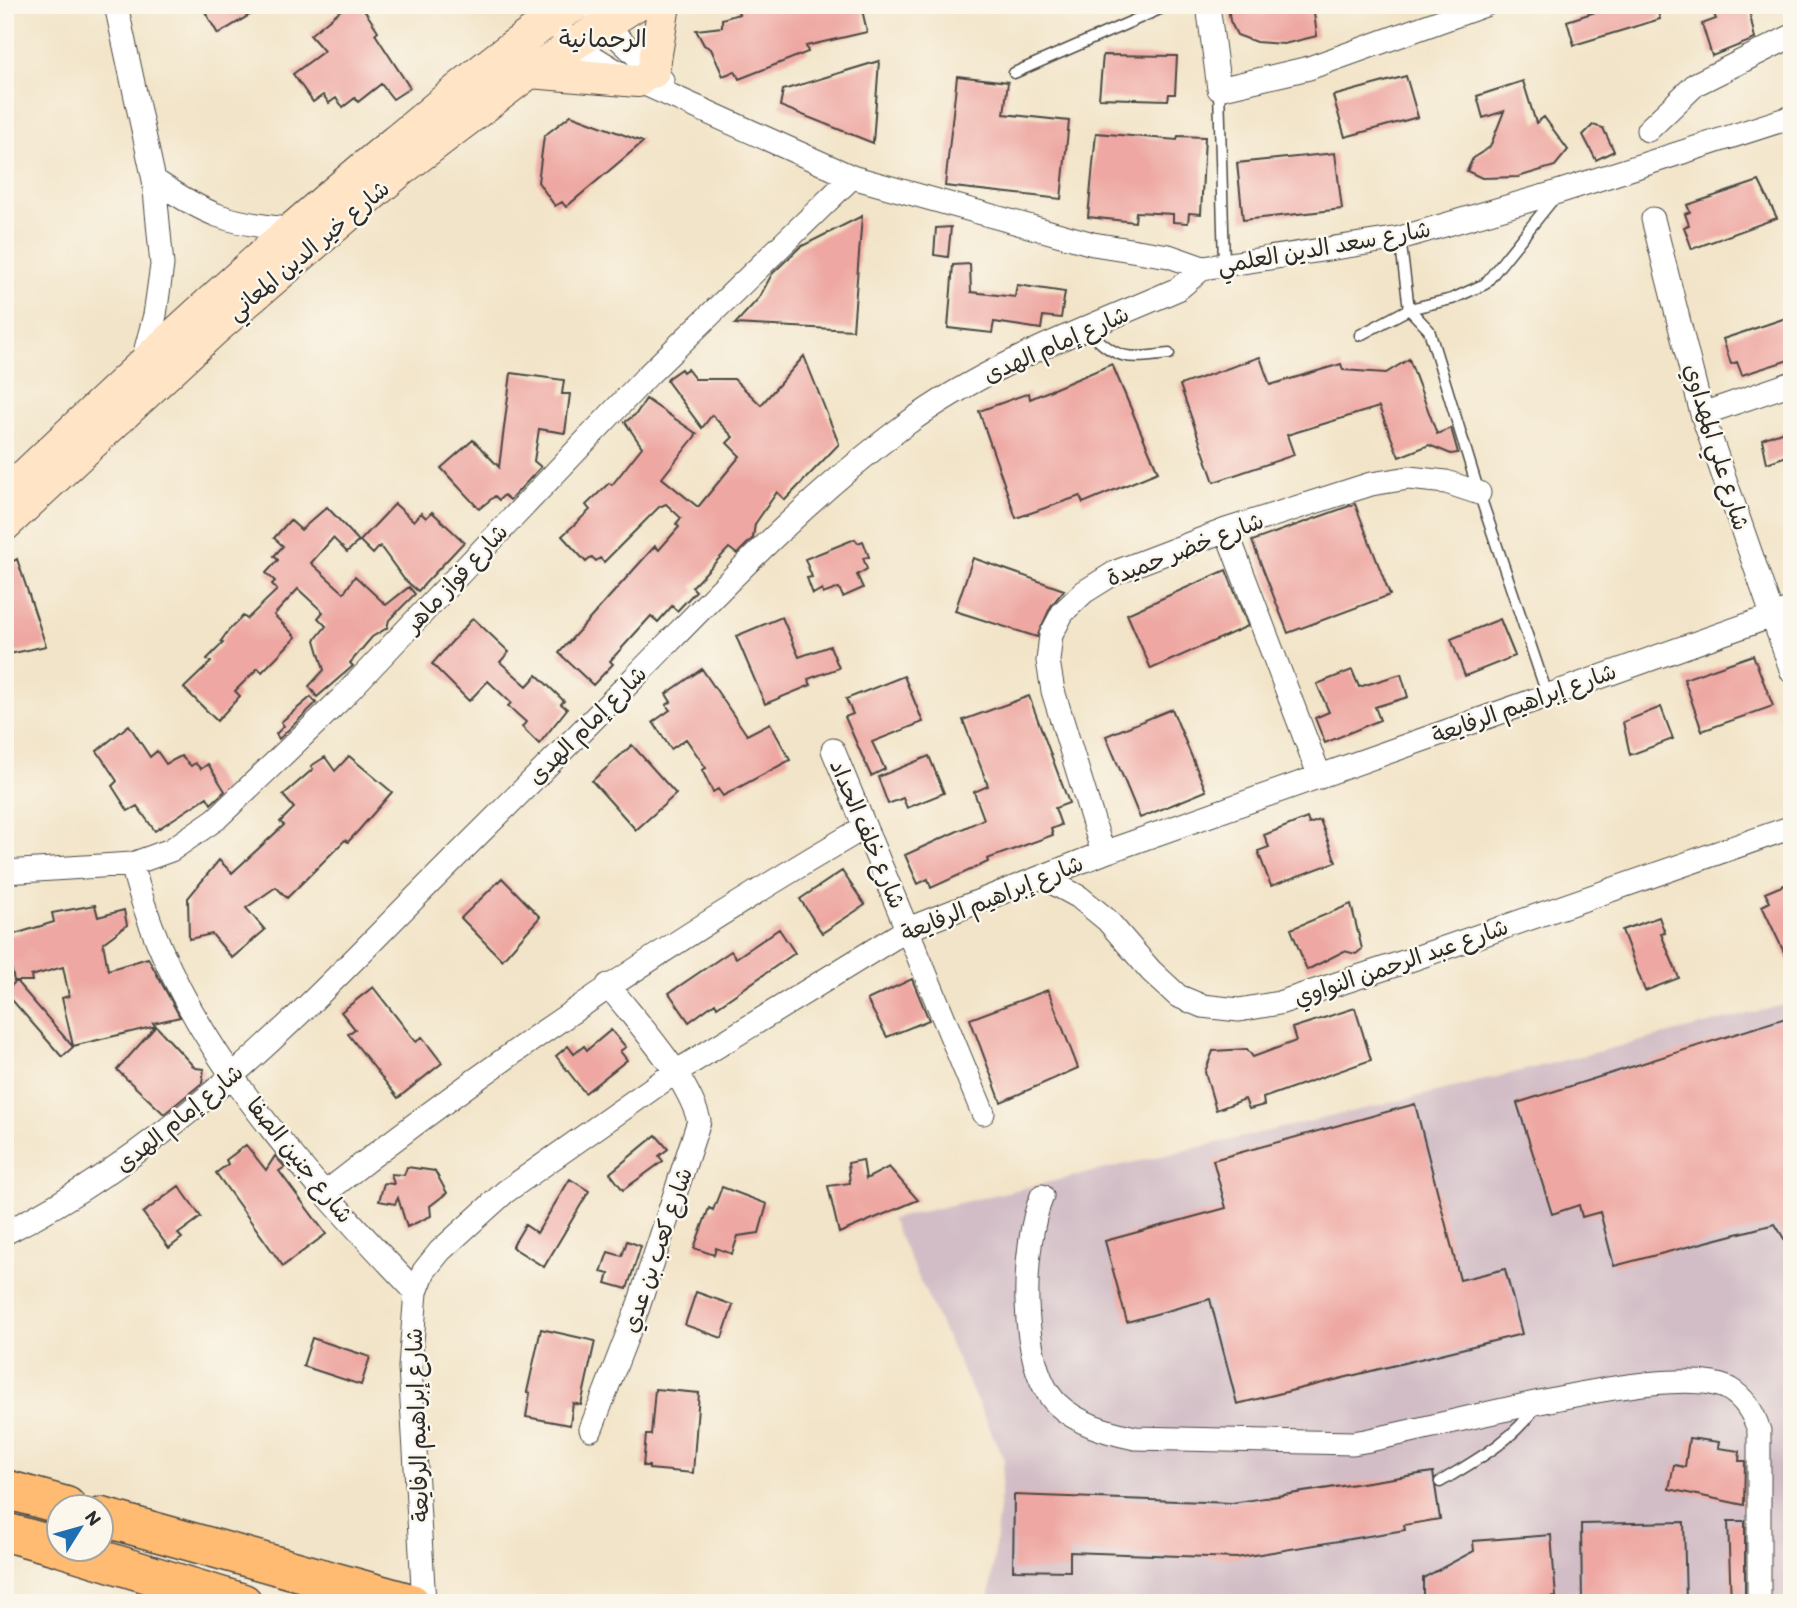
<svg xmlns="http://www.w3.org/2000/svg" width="1797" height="1608" viewBox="0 0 1797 1608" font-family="Itim,'Playpen Sans Arabic',sans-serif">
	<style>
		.industrial { fill: #d2bdc6 }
		.building { fill: #eea7a2 }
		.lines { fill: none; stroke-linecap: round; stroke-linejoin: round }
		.lane-casing { stroke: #494743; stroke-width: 13 }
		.street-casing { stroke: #494743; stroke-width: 25 }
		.secondary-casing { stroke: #494743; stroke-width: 34 }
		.highway-casing { stroke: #494743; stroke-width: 41 }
		.lane { stroke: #fff; stroke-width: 10 }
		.street { stroke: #fff; stroke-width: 23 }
		.secondary { stroke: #ffe4c6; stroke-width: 32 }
		.highway { stroke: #ffbb71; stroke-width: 38 }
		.labels { text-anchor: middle; stroke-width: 5; stroke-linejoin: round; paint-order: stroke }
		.street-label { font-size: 23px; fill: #2b2b2b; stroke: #fbf7ec }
		.neighbourhood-label { font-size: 24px; fill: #2b2b2b; stroke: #fbf7ec }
	</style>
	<rect width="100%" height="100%" fill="#fbf7ec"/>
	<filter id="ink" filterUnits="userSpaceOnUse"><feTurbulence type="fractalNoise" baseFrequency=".0143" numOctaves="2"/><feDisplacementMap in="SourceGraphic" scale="14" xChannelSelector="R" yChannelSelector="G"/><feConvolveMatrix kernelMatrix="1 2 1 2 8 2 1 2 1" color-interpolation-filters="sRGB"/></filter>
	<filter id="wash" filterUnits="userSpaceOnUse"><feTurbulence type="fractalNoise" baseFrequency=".00686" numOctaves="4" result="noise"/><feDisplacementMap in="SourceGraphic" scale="28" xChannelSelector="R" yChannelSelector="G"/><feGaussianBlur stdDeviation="1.57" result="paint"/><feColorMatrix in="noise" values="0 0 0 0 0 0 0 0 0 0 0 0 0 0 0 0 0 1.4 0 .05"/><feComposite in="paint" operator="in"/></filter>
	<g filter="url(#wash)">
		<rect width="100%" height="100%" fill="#f2e4c8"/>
		<path class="industrial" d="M 1792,1003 L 1792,1603 L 989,1603 L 1004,1459 L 891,1219 L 1453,1088 Z"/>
		<g id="blocks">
			<path class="building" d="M 201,5 L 266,5 L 218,34 Z
				M 347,5 L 361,5 L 378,31 L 375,34 L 410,88 L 393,99 L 381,84 L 358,102 L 355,98 L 343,107 L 336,98 L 329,103 L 323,95 L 313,102 L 293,74 L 324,51 L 310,35 Z
				M 736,5 L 861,5 L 867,32 L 806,46 L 808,52 L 739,79 L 735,71 L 723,76 L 711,49 L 704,45 L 696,30 L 722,27 L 722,19 L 739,14 Z
				M 1228,5 L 1313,5 L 1317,36 L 1284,44 L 1256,42 L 1237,35 L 1230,21 Z
				M 1606,5 L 1656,5 L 1660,19 L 1574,45 L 1567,21 L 1595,12 L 1594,9 Z
				M 1730,5 L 1748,5 L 1755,39 L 1712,56 L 1702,24 L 1716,19 L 1714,14 L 1731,9 Z
				M 1103,55 L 1177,56 L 1175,94 L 1169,94 L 1168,100 L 1099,98 Z
				M 879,61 L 873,143 L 780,106 L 783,90 Z
				M 957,76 L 1008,82 L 1004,114 L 1069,121 L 1061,199 L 945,186 Z
				M 1406,76 L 1418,117 L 1345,137 L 1333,96 Z
				M 1523,81 L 1536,123 L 1544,117 L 1568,150 L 1555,166 L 1518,177 L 1482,178 L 1467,171 L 1473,158 L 1490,147 L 1504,111 L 1483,118 L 1477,96 Z
				M 571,115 L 643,142 L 566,207 L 562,202 L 555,206 L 538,182 L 544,136 Z
				M 1593,125 L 1603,128 L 1614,151 L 1596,160 L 1583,135 Z
				M 1096,133 L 1177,140 L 1178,136 L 1205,137 L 1201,214 L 1189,213 L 1188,223 L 1173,222 L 1173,214 L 1136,212 L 1135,222 L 1088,217 Z
				M 1335,153 L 1342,209 L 1243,220 L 1237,163 Z
				M 1759,181 L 1777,218 L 1692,249 L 1684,227 L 1689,225 L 1685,214 L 1690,212 L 1687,205 Z
				M 862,216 L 853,330 L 735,324 L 759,298 L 772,274 L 800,247 Z
				M 951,227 L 948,257 L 934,255 L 936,228 Z
				M 970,264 L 971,292 L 1015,297 L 1017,285 L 1065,292 L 1061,318 L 1043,316 L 1041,329 L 994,322 L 992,333 L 948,328 L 953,265 Z
				M 1792,316 L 1792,359 L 1742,375 L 1737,362 L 1731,364 L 1723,339 Z
				M 804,356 L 839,444 L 785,500 L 777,492 L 755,524 L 753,538 L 737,554 L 729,548 L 692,587 L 696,591 L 677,611 L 672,606 L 658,622 L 651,616 L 610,661 L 613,664 L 593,685 L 559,653 L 655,546 L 659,550 L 679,527 L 676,524 L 681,518 L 666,504 L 659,507 L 604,562 L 600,558 L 596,561 L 592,557 L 586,562 L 562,536 L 590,510 L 586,505 L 609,483 L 612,485 L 642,447 L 625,422 L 636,414 L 646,399 L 697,434 L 662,478 L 698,507 L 740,456 L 727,443 L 733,437 L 712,415 L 702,428 L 667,381 L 668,378 L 681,369 L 683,372 L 687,369 L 695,379 L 734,379 L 761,405 Z
				M 1260,357 L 1270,385 L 1341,364 L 1343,370 L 1386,373 L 1409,359 L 1437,434 L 1451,428 L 1458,453 L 1451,454 L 1429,445 L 1399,457 L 1379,407 L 1287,435 L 1294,455 L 1214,482 L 1180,385 Z
				M 1112,364 L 1158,472 L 1083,503 L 1080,496 L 1016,518 L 979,411 L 1029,393 L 1030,399 Z
				M 511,373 L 564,380 L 562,394 L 570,394 L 565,433 L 539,429 L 534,461 L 541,467 L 510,500 L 504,495 L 499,500 L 495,496 L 479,509 L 441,468 L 473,440 L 499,467 Z
				M 1792,428 L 1792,454 L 1767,463 L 1762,439 Z
				M 395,504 L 414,521 L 421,513 L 426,518 L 432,512 L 464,542 L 418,591 L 404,579 L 380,546 L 373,554 L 360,541 Z
				M 1355,504 L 1390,595 L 1288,633 L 1252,541 Z
				M 327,507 L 359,541 L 347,552 L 333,538 L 311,563 L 344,593 L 355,576 L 386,605 L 409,587 L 415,594 L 389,620 L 387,628 L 372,637 L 350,663 L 353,666 L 317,697 L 309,686 L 324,670 L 315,640 L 326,626 L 318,618 L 323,612 L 298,589 L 274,615 L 296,637 L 262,672 L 258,668 L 235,691 L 240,696 L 217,721 L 184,688 L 211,662 L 207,659 L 223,643 L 221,641 L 229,630 L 243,616 L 247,619 L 277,590 L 272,584 L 275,581 L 266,573 L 278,560 L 274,556 L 283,546 L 274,538 L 290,520 L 301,530 Z
				M 855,539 L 858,543 L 863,541 L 869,557 L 863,558 L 867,569 L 857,575 L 863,588 L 843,597 L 839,588 L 823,594 L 822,589 L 813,594 L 807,578 L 812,577 L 805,559 Z
				M 973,558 L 1064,590 L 1051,606 L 1037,637 L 955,611 Z
				M 17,559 L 46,646 L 5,655 L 5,566 Z
				M 1226,570 L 1248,626 L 1151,669 L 1127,614 Z
				M 782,617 L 799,657 L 830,646 L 839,668 L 808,679 L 811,685 L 765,704 L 736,636 Z
				M 473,618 L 509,652 L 500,662 L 527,686 L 537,675 L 564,701 L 561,704 L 567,709 L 539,744 L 522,727 L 526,722 L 508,706 L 511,703 L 488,681 L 469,701 L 432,664 Z
				M 1500,619 L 1515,656 L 1465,676 L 1451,639 Z
				M 1753,655 L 1773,706 L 1702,731 L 1684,679 Z
				M 702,669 L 747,735 L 770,723 L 790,760 L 723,796 L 718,789 L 713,792 L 702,770 L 706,768 L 686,739 L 671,749 L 653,722 L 670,710 L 666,705 L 671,702 L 666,694 Z
				M 1352,670 L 1359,687 L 1401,674 L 1408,697 L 1375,707 L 1380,720 L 1325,743 L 1315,718 L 1329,712 L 1317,684 Z
				M 904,676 L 923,722 L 872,742 L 885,769 L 871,776 L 845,717 L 853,714 L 846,699 Z
				M 1029,696 L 1069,803 L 1055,808 L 1061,825 L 1051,829 L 1053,835 L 987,859 L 988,862 L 931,888 L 928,879 L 918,884 L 905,855 L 984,819 L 974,792 L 988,786 L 963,720 Z
				M 311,697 L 316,703 L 279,739 L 276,734 L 284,726 L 281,722 Z
				M 1661,707 L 1673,739 L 1630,755 L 1623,722 Z
				M 1172,709 L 1206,791 L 1140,818 L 1106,736 Z
				M 129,725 L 150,757 L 157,751 L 166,764 L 181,756 L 191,766 L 195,763 L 201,769 L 208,764 L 225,791 L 211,804 L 207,797 L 155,831 L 137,806 L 128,811 L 112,786 L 117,781 L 97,751 Z
				M 632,745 L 676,794 L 636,830 L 592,781 Z
				M 349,756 L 392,792 L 359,830 L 348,842 L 345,840 L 287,898 L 276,887 L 246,908 L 265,930 L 232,958 L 212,934 L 189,939 L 188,898 L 219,860 L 232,873 L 284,825 L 280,822 L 294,808 L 283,795 L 313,769 L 311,766 L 325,757 L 335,771 Z
				M 929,756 L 944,793 L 907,808 L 903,798 L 888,804 L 878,777 Z
				M 1307,818 L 1309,824 L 1320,820 L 1336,862 L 1271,886 L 1258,851 L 1269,847 L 1264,835 Z
				M 842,871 L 865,905 L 822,933 L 800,899 Z
				M 502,878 L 540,917 L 502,960 L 461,918 Z
				M 1784,885 L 1786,889 L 1792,887 L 1792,969 L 1762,906 L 1770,902 L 1765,893 Z
				M 1351,904 L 1362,949 L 1356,954 L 1344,951 L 1307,970 L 1291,929 Z
				M 95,905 L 98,917 L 124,910 L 127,925 L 103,943 L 108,970 L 148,958 L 180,1017 L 153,1023 L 156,1026 L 73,1046 L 62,998 L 69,996 L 63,967 L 31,976 L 32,981 L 14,981 L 5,937 L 54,922 L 52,913 Z
				M 1659,917 L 1665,933 L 1661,934 L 1679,978 L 1645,991 L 1622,930 Z
				M 779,929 L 795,953 L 717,1007 L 715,1003 L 689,1022 L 669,993 L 731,951 L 736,958 Z
				M 912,979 L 929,1020 L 887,1037 L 867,1000 Z
				M 16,981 L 73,1047 L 62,1057 L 5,992 Z
				M 373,987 L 416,1042 L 422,1037 L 442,1063 L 398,1098 L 348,1034 L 355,1029 L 341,1012 Z
				M 1048,990 L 1078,1068 L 1001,1102 L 970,1019 Z
				M 1355,1008 L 1371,1060 L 1263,1098 L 1264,1105 L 1249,1109 L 1245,1099 L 1216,1110 L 1205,1072 L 1213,1051 L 1247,1049 L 1253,1057 L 1296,1041 L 1292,1028 Z
				M 1792,1016 L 1792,1252 L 1775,1224 L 1614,1266 L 1600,1212 L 1582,1217 L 1579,1205 L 1552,1214 L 1517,1103 Z
				M 156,1026 L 195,1068 L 204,1069 L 202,1083 L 164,1114 L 117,1070 Z
				M 611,1030 L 626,1047 L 620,1051 L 627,1060 L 585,1093 L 556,1056 L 568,1046 L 574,1054 L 584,1046 L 587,1050 Z
				M 1415,1104 L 1460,1280 L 1505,1269 L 1522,1334 L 1237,1404 L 1210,1299 L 1127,1322 L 1105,1241 L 1226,1208 L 1213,1160 Z
				M 656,1135 L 668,1149 L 659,1156 L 663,1161 L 623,1190 L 610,1173 Z
				M 246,1145 L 266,1170 L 275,1156 L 285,1167 L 279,1171 L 326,1234 L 283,1266 L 216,1173 L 228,1164 L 226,1160 Z
				M 863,1160 L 866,1179 L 889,1167 L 918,1200 L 839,1233 L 828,1186 L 850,1183 L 848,1163 Z
				M 407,1167 L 435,1171 L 447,1193 L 430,1206 L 431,1216 L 407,1227 L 398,1198 L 395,1204 L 379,1201 L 384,1183 L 394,1184 L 391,1174 L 404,1175 Z
				M 570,1179 L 589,1191 L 544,1267 L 512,1247 L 525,1225 L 537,1233 Z
				M 179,1186 L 201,1217 L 178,1234 L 182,1238 L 169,1248 L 143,1213 Z
				M 722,1187 L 767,1204 L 759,1233 L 738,1236 L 732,1254 L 716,1248 L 714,1255 L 694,1248 L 709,1208 L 713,1210 Z
				M 627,1241 L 641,1246 L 627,1289 L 606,1283 L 609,1274 L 601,1272 L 608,1252 L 622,1256 Z
				M 696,1292 L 733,1305 L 722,1338 L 685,1325 Z
				M 541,1329 L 595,1341 L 581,1405 L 573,1403 L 570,1425 L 526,1417 L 530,1393 L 527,1392 Z
				M 312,1338 L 370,1357 L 361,1385 L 303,1366 Z
				M 655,1389 L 699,1393 L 693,1473 L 649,1469 L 649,1466 L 643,1466 L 646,1435 L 651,1435 Z
				M 1689,1438 L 1719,1442 L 1718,1448 L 1740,1451 L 1739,1461 L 1745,1461 L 1744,1505 L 1669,1489 L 1674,1465 L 1685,1467 Z
				M 1433,1472 L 1440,1519 L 1404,1525 L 1405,1530 L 1236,1558 L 1070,1552 L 1070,1571 L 1013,1570 L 1014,1495 L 1232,1503 Z
				M 1728,1521 L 1745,1521 L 1745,1603 L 1731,1603 Z
				M 1684,1522 L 1686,1603 L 1582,1603 L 1581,1524 Z
				M 1551,1535 L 1556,1597 L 1490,1603 L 1423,1603 L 1423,1578 L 1474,1551 L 1473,1541 Z"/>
		</g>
	</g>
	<g filter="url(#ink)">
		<use href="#blocks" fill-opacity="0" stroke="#494743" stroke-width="2"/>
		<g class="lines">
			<g class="lane-casing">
				<path id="lane" d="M 1014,73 L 1169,5
					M 1219,89 L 1224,263
					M 1400,238 L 1409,309 L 1429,330 L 1479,493 L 1547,694
					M 1087,329 C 1117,361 1127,359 1169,354
					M 1360,335 L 1409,309 L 1452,299 L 1485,284 L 1554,198
					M 1440,1482 C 1476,1460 1513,1441 1536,1406"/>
			</g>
			<g class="street-casing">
				<path id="street" d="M 116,5 L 154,180 L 162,265 L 155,315 L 142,364
					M 591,5 L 604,24 L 662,80
					M 1208,5 L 1219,89 L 1309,68 L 1485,5
					M 552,20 L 572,44 L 616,71 L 852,177 L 1093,244 L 1169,256 L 1203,268 L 1400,238 L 1558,192 L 1792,117
					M 1648,130 L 1696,84 L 1792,36
					M 154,180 C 207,215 226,223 289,229
					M 1653,219 L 1702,414 L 1792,672
					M 1702,414 L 1792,383
					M 1226,530 L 1320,777
					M 833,750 L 983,1113
					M 1103,853 L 1053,691 L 1048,661 L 1051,635 L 1063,612 L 1084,592 L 1116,572 L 1226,530 L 1371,484 L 1409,478 L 1446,482 L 1479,493
					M 132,864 C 173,1032 300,1170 416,1292
					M 5,872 L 132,864 L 171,850 L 216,819 L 341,699 L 648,375 L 852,177
					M 1044,878 L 1079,897 L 1107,920 L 1151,971 L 1178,996 L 1202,1006 L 1239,1010 L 1279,1003 L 1404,962 L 1792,827
					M 325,1193 C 497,1058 676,937 865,827
					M 1042,1196 C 1022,1243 1017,1365 1057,1404 C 1078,1424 1107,1432 1135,1438 L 1353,1443 C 1426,1432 1673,1358 1729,1389 C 1746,1399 1754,1414 1759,1431 L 1759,1603
					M 5,1233 C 158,1156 277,1039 395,918 C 474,838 554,760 632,680 C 719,591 805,499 905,425 C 988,364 1084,330 1178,289 L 1203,268
					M 591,1429 L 637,1310 L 699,1121 C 687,1075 638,1024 608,985
					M 424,1603 L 410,1367 L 416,1292 L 424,1271 L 440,1251 L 505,1192 L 674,1073 L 908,929 L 1103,853 L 1792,609"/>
			</g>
			<g class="secondary-casing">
				<path id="secondary" d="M 530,72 L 638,81
					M 653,72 L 664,5
					M 5,494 C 132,373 259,253 394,142 C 453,94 510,42 576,5
					M 5,525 L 214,330 L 400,171 L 530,72 L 636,5"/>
			</g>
			<g class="highway-casing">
				<path id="highway" d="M 5,1489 L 66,1506
					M 102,1517 L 411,1603
					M 5,1532 L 60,1547
					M 63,1548 L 243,1603"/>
			</g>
			<use href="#lane" class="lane"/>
			<use href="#street" class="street"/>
			<use href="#secondary" class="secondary"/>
			<use href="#highway" class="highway"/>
		</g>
	</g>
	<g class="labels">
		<g class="street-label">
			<text transform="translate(1324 247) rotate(-10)" y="8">شارع سعد الدين العلمي</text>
			<text transform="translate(308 250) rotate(-40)" y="8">شارع خير الدين المعاني</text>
			<text transform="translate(1056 344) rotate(-24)" y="8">شارع إمام الهدى</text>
			<text transform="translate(1717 447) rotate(73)" y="8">شارع علي المهداوي</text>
			<text transform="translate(1185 549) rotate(-21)" y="8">شارع خضر حميدة</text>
			<text transform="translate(456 578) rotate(-47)" y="8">شارع فواز ماهر</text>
			<text transform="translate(1524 703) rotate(-20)" y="8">شارع إبراهيم الرفايعة</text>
			<text transform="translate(587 725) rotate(-45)" y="8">شارع إمام الهدى</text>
			<text transform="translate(868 834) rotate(67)" y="8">شارع خلف الحداد</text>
			<text transform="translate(992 898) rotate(-22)" y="8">شارع إبراهيم الرفايعة</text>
			<text transform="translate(1401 962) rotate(-19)" y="8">شارع عبد الرحمن النواوي</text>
			<text transform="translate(179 1118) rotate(-39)" y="8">شارع إمام الهدى</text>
			<text transform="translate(300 1160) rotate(51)" y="8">شارع جنين الصفا</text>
			<text transform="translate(657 1250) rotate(-71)" y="8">شارع كعب بن عدي</text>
			<text transform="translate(417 1425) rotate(-92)" y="8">شارع إبراهيم الرفايعة</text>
		</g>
		<g class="neighbourhood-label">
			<text x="603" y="47">الرحمانية</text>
		</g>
	</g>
	<rect width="1797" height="1608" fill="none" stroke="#fbf7ec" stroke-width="28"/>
	<g transform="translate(80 1528) rotate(53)"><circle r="33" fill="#fbf7ec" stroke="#a8a59f" stroke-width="2"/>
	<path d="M0-5L12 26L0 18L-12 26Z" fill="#1f6fb2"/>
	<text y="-10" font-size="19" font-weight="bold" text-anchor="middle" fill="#2b2b2b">N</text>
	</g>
</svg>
